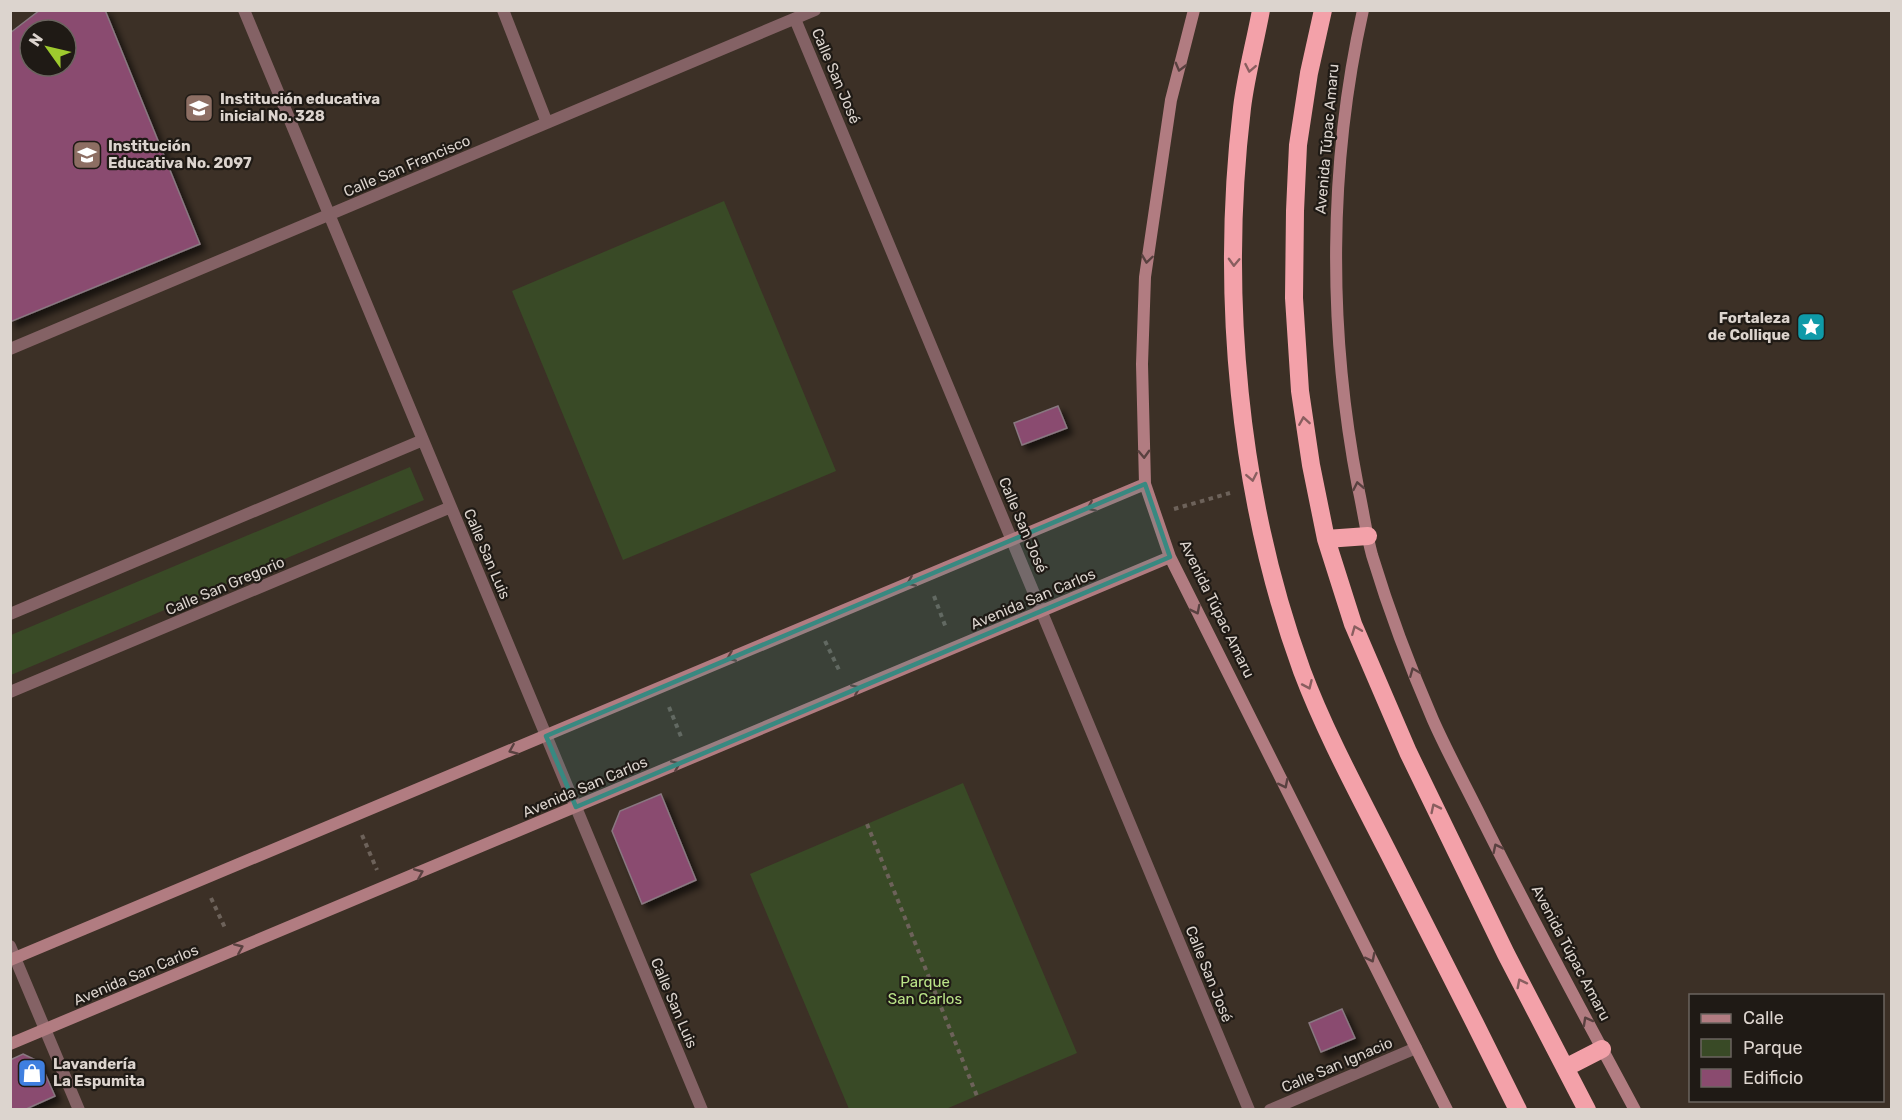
<svg xmlns="http://www.w3.org/2000/svg" width="1902" height="1120" viewBox="0 0 1902 1120" font-family="Rubik,sans-serif">
	<style>
		.green { fill: #394a26 }
		.building { fill: #8a4b6f; stroke: #897881; stroke-width: 1.5; fill-rule: evenodd; filter: url(#shadow) }
		.lines { fill: none; stroke-linecap: round; stroke-linejoin: round }
		.path { stroke: #6d625a; stroke-width: 4; stroke-dasharray: 4.5 4.5; stroke-linecap: butt }
		.street { stroke: #846265; stroke-width: 12 }
		.secondary { stroke: #b17c81; stroke-width: 12 }
		.highway { stroke: #f3a1a9; stroke-width: 18 }
		.oneway { stroke: #594140 }
		.oneway2 { stroke: #895e5f }
		.marked { fill: #388981; fill-opacity: 0.2; stroke: #388981; stroke-width: 4.5; stroke-linejoin: round }
		.labels { text-anchor: middle; stroke-width: 4.5; stroke-linejoin: round; paint-order: stroke }
		.street-label { font-size: 15px; fill: #dcd4ce; stroke: #1f1a15 }
		.poi-label { font-size: 15px; font-weight: bold; fill: #dcd4ce; stroke: #1f1a15; text-anchor: start }
		.park-label { font-size: 15px; fill: #bae488; stroke: #1f1a15 }
	</style>
	<defs>
		<filter id="shadow"><feDropShadow dx="5.5" dy="5.5" stdDeviation="3" flood-color="#0009"/></filter>
	</defs>
	<rect width="100%" height="100%" fill="#3c3026"/>
	<path class="green" d="M 724,201 L 836,471 L 623,560 L 512,291 Z
		M 410,467 L 424,500 L 11,675 L 11,635 Z
		M 963,783 L 1077,1053 L 946,1109 L 849,1109 L 750,874 Z"/>
	<path class="building" d="M 40,10 L 105,10 L 200,244 L 10,322 L 10,33 ZM 30,30 L 66,30 L 66,66 L 30,66 Z
		M 1058,406 L 1067,428 L 1022,445 L 1014,423 Z
		M 661,794 L 696,880 L 642,904 L 612,831 L 620,811 Z
		M 1342,1009 L 1355,1038 L 1321,1052 L 1309,1023 Z
		M 23,1054 L 40,1062 L 55,1096 L 24,1110 L 10,1110 L 10,1060 Z"/>
	<g class="lines">
		<path class="path" d="M 1174,509 L 1230,493
			M 934,596 L 946,628
			M 825,641 L 840,672
			M 669,707 L 682,739
			M 867,824 L 977,1096
			M 362,835 L 377,870
			M 211,898 L 226,930"/>
		<path class="street" d="M 244,10 L 702,1110
			M 503,10 L 547,123
			M 795,19 L 1249,1110
			M 10,349 L 815,10
			M 10,614 L 423,440
			M 10,692 L 451,507
			M 10,946 L 79,1110
			M 1270,1110 L 1416,1048"/>
		<path class="secondary" d="M 1194,10 L 1171,100 L 1145,277 L 1142,364 L 1145,484 L 1170,557 L 1447,1110
			M 1363,10 C 1328,166 1328,331 1358,487 C 1363,509 1366,533 1372,555 C 1389,611 1410,667 1433,720 C 1449,756 1468,790 1485,825 C 1533,921 1584,1015 1635,1110
			M 10,960 L 1145,484
			M 10,1044 L 1170,557"/>
		<path class="highway" d="M 1261,10 C 1255,43 1246,75 1242,108 C 1220,292 1238,496 1302,671 C 1325,732 1357,791 1387,850 C 1431,936 1475,1023 1518,1110
			M 1323,10 L 1309,73 L 1298,145 L 1295,211 L 1294,298 L 1300,391 L 1311,465 L 1326,539 L 1353,624 L 1408,752 L 1506,954 L 1587,1110
			M 1326,539 L 1368,536
			M 1565,1068 L 1602,1049"/>
	</g>
	<defs><path id="oneway-chevron" d="M-2-3.5L2.5 0L-2 3.5" fill="none" stroke-width="1.6" stroke-linecap="round" stroke-linejoin="round" transform="scale(1.5)"/></defs>
	<g class="oneway">
		<use href="#oneway-chevron" transform="translate(1180 67) rotate(105)"/>
		<use href="#oneway-chevron" transform="translate(1147 259) rotate(98)"/>
		<use href="#oneway-chevron" transform="translate(1144 454) rotate(88)"/>
		<use href="#oneway-chevron" transform="translate(1358 486) rotate(-101)"/>
		<use href="#oneway-chevron" transform="translate(1091 507) rotate(157)"/>
		<use href="#oneway-chevron" transform="translate(911 582) rotate(157)"/>
		<use href="#oneway-chevron" transform="translate(1196 610) rotate(63)"/>
		<use href="#oneway-chevron" transform="translate(731 657) rotate(157)"/>
		<use href="#oneway-chevron" transform="translate(1414 672) rotate(-112)"/>
		<use href="#oneway-chevron" transform="translate(856 689) rotate(-23)"/>
		<use href="#oneway-chevron" transform="translate(513 750) rotate(157)"/>
		<use href="#oneway-chevron" transform="translate(676 765) rotate(-23)"/>
		<use href="#oneway-chevron" transform="translate(1284 784) rotate(63)"/>
		<use href="#oneway-chevron" transform="translate(1497 848) rotate(-116)"/>
		<use href="#oneway-chevron" transform="translate(419 873) rotate(-23)"/>
		<use href="#oneway-chevron" transform="translate(239 948) rotate(-23)"/>
		<use href="#oneway-chevron" transform="translate(1371 958) rotate(63)"/>
		<use href="#oneway-chevron" transform="translate(1587 1021) rotate(-119)"/>
	</g>
	<g class="oneway2">
		<use href="#oneway-chevron" transform="translate(1250 68) rotate(101)"/>
		<use href="#oneway-chevron" transform="translate(1234 262) rotate(92)"/>
		<use href="#oneway-chevron" transform="translate(1304 421) rotate(-99)"/>
		<use href="#oneway-chevron" transform="translate(1252 477) rotate(79)"/>
		<use href="#oneway-chevron" transform="translate(1356 630) rotate(-112)"/>
		<use href="#oneway-chevron" transform="translate(1308 685) rotate(66)"/>
		<use href="#oneway-chevron" transform="translate(1435 808) rotate(-116)"/>
		<use href="#oneway-chevron" transform="translate(1521 983) rotate(-117)"/>
	</g>
	<path class="marked" d="M 1145,484 L 1170,557 L 576,807 L 546,736 Z"/>
	<defs>
		<g id="school-square" transform="scale(1.5)"><rect x="-9" y="-9" width="18" height="18" rx="4" fill="#8d6e63" stroke="#1f1a15"/><path d="M0-5L7-2L0 1L-7-2ZM-4 1L0 2.5L4 1V4Q0 6-4 4Z" fill="#fff"/></g>
		<g id="sight-square" transform="scale(1.5)"><rect x="-9" y="-9" width="18" height="18" rx="4" fill="#0f9aa8" stroke="#1f1a15"/><path d="M0-6L1.8-2.2L6-1.7L2.9 1.2L3.7 5.4L0 3.3L-3.7 5.4L-2.9 1.2L-6-1.7L-1.8-2.2Z" fill="#fff"/></g>
		<g id="shop-square" transform="scale(1.5)"><rect x="-9" y="-9" width="18" height="18" rx="4" fill="#3f7fe0" stroke="#1f1a15"/><path d="M-5-2.5h2.3a2.7 3.5 0 0 1 5.4 0H5L5.5 6h-11ZM-1.5-2.5h3a1.5 2.3 0 0 0-3 0Z" fill="#fff"/></g>
	</defs>
	<g fill-rule="evenodd">
		<use href="#school-square" x="199" y="108"/>
		<use href="#school-square" x="87" y="155"/>
		<use href="#sight-square" x="1811" y="327"/>
		<use href="#shop-square" x="32" y="1073"/>
	</g>
	<g class="labels">
		<g class="street-label">
			<text transform="translate(836 76) rotate(67)" y="5">Calle San José</text>
			<text transform="translate(1327 139) rotate(-85)" y="5">Avenida Túpac Amaru</text>
			<text transform="translate(407 166) rotate(-23)" y="5">Calle San Francisco</text>
			<text transform="translate(1023 525) rotate(67)" y="5">Calle San José</text>
			<text transform="translate(487 554) rotate(67)" y="5">Calle San Luis</text>
			<text transform="translate(225 586) rotate(-23)" y="5">Calle San Gregorio</text>
			<text transform="translate(1033 599) rotate(-23)" y="5">Avenida San Carlos</text>
			<text transform="translate(1217 609) rotate(64)" y="5">Avenida Túpac Amaru</text>
			<text transform="translate(585 787) rotate(-23)" y="5">Avenida San Carlos</text>
			<text transform="translate(1571 953) rotate(62)" y="5">Avenida Túpac Amaru</text>
			<text transform="translate(1209 974) rotate(68)" y="5">Calle San José</text>
			<text transform="translate(136 975) rotate(-23)" y="5">Avenida San Carlos</text>
			<text transform="translate(674 1003) rotate(67)" y="5">Calle San Luis</text>
			<text transform="translate(1337 1065) rotate(-23)" y="5">Calle San Ignacio</text>
		</g>
		<g class="poi-label">
			<text x="220" y="104">Institución educativa<tspan x="220" dy="17">inicial No. 328</tspan></text>
			<text x="108" y="151">Institución<tspan x="108" dy="17">Educativa No. 2097</tspan></text>
			<text x="1790" y="323" text-anchor="end">Fortaleza<tspan x="1790" dy="17">de Collique</tspan></text>
			<text x="53" y="1069">Lavandería<tspan x="53" dy="17">La Espumita</tspan></text>
		</g>
		<g class="park-label">
			<text x="925" y="987">Parque<tspan x="925" dy="17">San Carlos</tspan></text>
		</g>
	</g>
	<rect width="1902" height="1120" fill="none" stroke="#dcd4ce" stroke-width="24"/>
	<rect x="1689" y="994" width="195" height="108" fill="#1f1a15" stroke="#6b645f" stroke-width="1.5"/>
	<rect x="1701" y="1014" width="30" height="9" fill="#b17c81" stroke="#6b645f" stroke-width="1.5"/>
	<text x="1743" y="1024" font-size="18" fill="#dcd4ce">Calle</text>
	<rect x="1701" y="1039" width="30" height="18" fill="#394a26" stroke="#6b645f" stroke-width="1.5"/>
	<text x="1743" y="1054" font-size="18" fill="#dcd4ce">Parque</text>
	<rect x="1701" y="1069" width="30" height="18" fill="#8a4b6f" stroke="#6b645f" stroke-width="1.5"/>
	<text x="1743" y="1084" font-size="18" fill="#dcd4ce">Edificio</text>
	<g transform="translate(48 48) rotate(304)"><circle r="28" fill="#1f1a15" stroke="#6b645f" stroke-width="1.5"/>
	<path d="M0-4.5L10 22L0 15L-10 22Z" fill="#9eca2e"/>
	<text y="-9" font-size="16" font-weight="bold" text-anchor="middle" fill="#dcd4ce">N</text>
	</g>
</svg>
